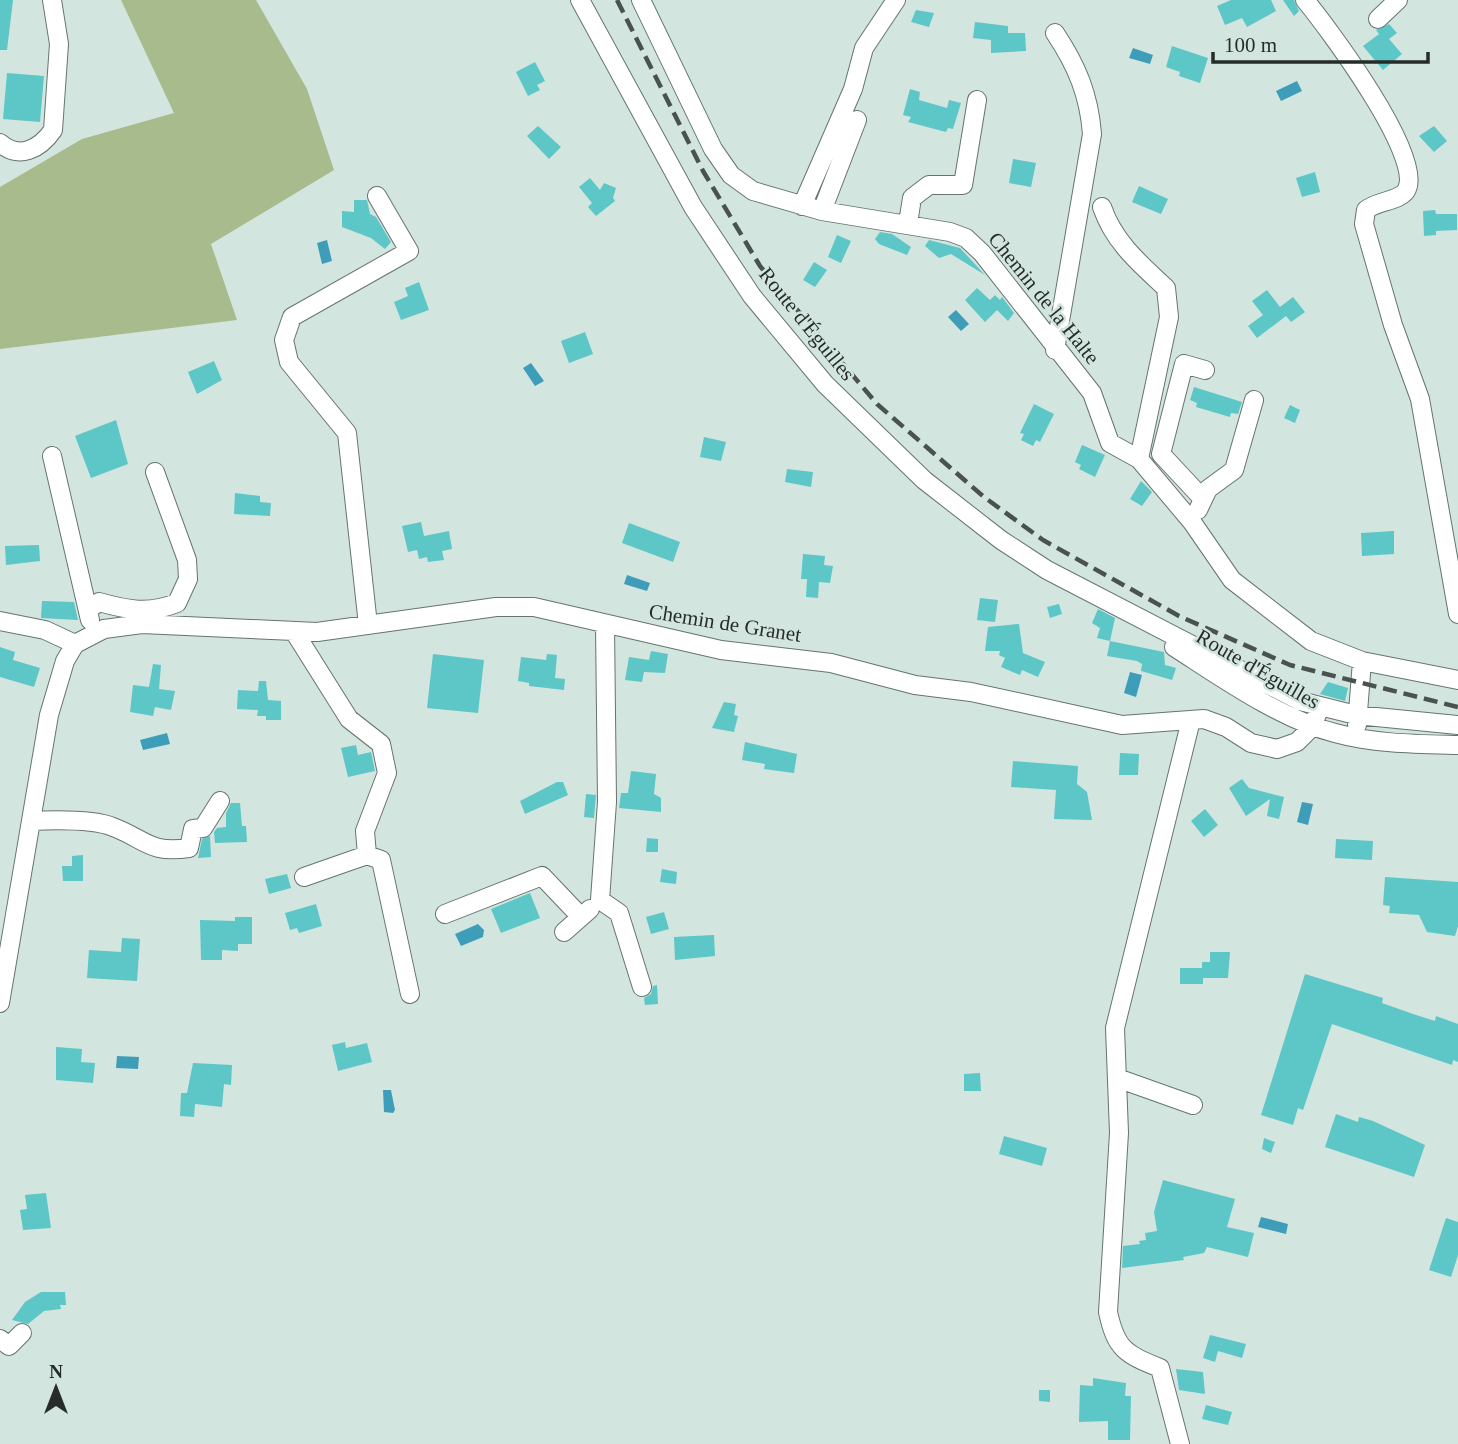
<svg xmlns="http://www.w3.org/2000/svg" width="1458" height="1444" viewBox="0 0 1458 1444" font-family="Georgia,serif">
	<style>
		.green { fill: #a7bb8c }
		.water { fill: #3e9eb9 }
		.building { fill: #5dc6c7 }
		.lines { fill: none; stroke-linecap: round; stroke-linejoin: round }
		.minor-casing { stroke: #65746f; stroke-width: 20 }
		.minor { stroke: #fff; stroke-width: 18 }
		.rail { stroke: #49524f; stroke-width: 4.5; stroke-dasharray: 14 7; stroke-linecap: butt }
		.labels { text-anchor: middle; stroke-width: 5; stroke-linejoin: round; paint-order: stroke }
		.street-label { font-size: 21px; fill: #252c2a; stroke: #d3e5df }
	</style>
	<rect width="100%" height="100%" fill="#d3e5df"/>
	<path class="green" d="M 121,0 L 256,0 L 307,89 L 334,170 L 211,244 L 237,320 L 0,349 L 0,187 L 82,139 L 174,113 Z"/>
	<path class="water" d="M 1133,48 L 1153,55 L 1150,64 L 1129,58 Z
		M 1297,81 L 1302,91 L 1281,101 L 1276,91 Z
		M 327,240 L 332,261 L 322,264 L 317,243 Z
		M 956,310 L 969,324 L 961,331 L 948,317 Z
		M 531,363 L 544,381 L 535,386 L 523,368 Z
		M 627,575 L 650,583 L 647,591 L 624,584 Z
		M 1130,672 L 1142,675 L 1136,697 L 1124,693 Z
		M 167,733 L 170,744 L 143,750 L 140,740 Z
		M 1302,802 L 1313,804 L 1308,825 L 1297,822 Z
		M 478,924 L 484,930 L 483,937 L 461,946 L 455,934 Z
		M 117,1056 L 139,1057 L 138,1069 L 116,1068 Z
		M 383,1090 L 391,1090 L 395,1110 L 393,1113 L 384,1112 Z
		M 1261,1217 L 1288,1224 L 1286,1234 L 1258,1227 Z"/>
	<path class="building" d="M 0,0 L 13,0 L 7,50 L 0,50 Z
		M 1231,0 L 1271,0 L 1276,11 L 1247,27 L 1242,18 L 1225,25 L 1217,6 Z
		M 1283,0 L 1294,0 L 1299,11 L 1294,16 Z
		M 916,10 L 934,13 L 929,27 L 911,22 Z
		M 975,22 L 1008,26 L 1008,33 L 1025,33 L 1026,51 L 991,53 L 991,40 L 973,38 Z
		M 1389,24 L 1397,33 L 1389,39 L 1402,54 L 1383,70 L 1363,46 L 1379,34 L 1376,30 Z
		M 1172,46 L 1208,58 L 1200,83 L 1179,76 L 1180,72 L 1166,67 Z
		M 535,62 L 545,81 L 537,85 L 540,90 L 528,96 L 516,72 Z
		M 7,73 L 44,76 L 40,122 L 3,119 Z
		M 910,89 L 920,92 L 919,100 L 947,108 L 949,100 L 961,103 L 953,129 L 948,128 L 946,132 L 908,122 L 911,117 L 903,115 Z
		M 538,126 L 561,147 L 549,159 L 527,136 Z
		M 1434,126 L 1447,141 L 1434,152 L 1419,136 Z
		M 1013,159 L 1036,163 L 1031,187 L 1009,183 Z
		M 1315,172 L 1320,192 L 1302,197 L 1296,178 Z
		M 590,178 L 600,190 L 604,183 L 616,188 L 613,198 L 615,201 L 596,216 L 588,207 L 592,203 L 579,187 Z
		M 1139,186 L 1168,199 L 1161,214 L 1132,202 Z
		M 354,200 L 367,200 L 370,214 L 376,217 L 391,242 L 385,249 L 371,238 L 342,227 L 342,211 L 354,212 Z
		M 1435,210 L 1436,214 L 1457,214 L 1457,230 L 1436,231 L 1436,235 L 1424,236 L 1423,211 Z
		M 880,232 L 892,234 L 911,247 L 907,255 L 879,244 L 875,239 Z
		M 837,235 L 851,241 L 841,263 L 828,257 Z
		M 929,240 L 960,248 L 985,275 L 951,254 L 939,258 L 925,246 Z
		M 814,262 L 827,270 L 815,287 L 803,280 Z
		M 419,282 L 429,310 L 401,320 L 394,302 L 408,296 L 405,288 Z
		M 977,288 L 990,300 L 995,295 L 1000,300 L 1002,297 L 1014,313 L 1008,321 L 997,310 L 985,322 L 965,300 Z
		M 1267,290 L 1280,307 L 1293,297 L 1305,312 L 1291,322 L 1286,316 L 1257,338 L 1248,326 L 1263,315 L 1252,301 Z
		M 585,332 L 593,354 L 569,363 L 561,341 Z
		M 214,361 L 222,380 L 197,394 L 188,372 Z
		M 1194,387 L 1242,402 L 1238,414 L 1231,413 L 1230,417 L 1196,407 L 1197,403 L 1190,400 Z
		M 1034,404 L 1054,414 L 1040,442 L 1036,440 L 1033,446 L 1021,440 L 1024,434 L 1020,433 Z
		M 1290,405 L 1300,410 L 1295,423 L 1284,418 Z
		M 116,420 L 128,464 L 91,478 L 75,436 Z
		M 704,437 L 726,442 L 721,461 L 700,457 Z
		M 1082,445 L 1105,455 L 1095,477 L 1079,469 L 1081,465 L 1075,462 Z
		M 787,469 L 813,472 L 811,487 L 785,482 Z
		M 1141,481 L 1152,492 L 1142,506 L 1130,499 Z
		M 235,493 L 260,496 L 260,502 L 271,503 L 270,516 L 234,514 Z
		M 421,522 L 424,536 L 449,531 L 452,549 L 442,551 L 444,560 L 428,562 L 427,557 L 419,559 L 417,550 L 408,552 L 402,526 Z
		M 629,523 L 680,542 L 673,562 L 622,543 Z
		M 1394,531 L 1394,554 L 1362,556 L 1361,533 Z
		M 39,545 L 40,561 L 6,565 L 5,546 Z
		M 803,554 L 825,556 L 824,565 L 833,566 L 830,583 L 819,582 L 818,598 L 806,597 L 807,579 L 801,579 Z
		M 980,598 L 998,600 L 995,622 L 977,620 Z
		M 42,601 L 74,602 L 78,620 L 41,618 Z
		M 1059,604 L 1062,614 L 1050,618 L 1047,607 Z
		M 1098,609 L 1115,618 L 1110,641 L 1164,652 L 1165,665 L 1176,668 L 1172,680 L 1141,671 L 1142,664 L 1137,661 L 1107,656 L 1110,641 L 1097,638 L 1100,628 L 1092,623 Z
		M 1019,624 L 1023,653 L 1045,662 L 1038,677 L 1022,670 L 1020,675 L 1001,667 L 1005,658 L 999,655 L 1000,651 L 985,651 L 988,627 Z
		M 0,647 L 15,652 L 13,660 L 40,668 L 34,687 L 0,677 Z
		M 651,651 L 668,654 L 665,673 L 644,672 L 642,682 L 625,680 L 629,657 L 649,660 Z
		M 433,654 L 484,660 L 478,713 L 427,708 Z
		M 547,654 L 557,655 L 555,678 L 565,679 L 564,690 L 529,686 L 529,683 L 518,681 L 521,657 L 546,660 Z
		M 153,664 L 161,665 L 159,689 L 175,691 L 171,710 L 155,707 L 153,716 L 130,712 L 133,685 L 149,687 Z
		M 259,681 L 266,681 L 268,700 L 281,701 L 281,720 L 266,720 L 266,716 L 257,716 L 258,710 L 237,709 L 238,690 L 258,691 Z
		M 1328,682 L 1348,688 L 1345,701 L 1320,694 Z
		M 724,702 L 736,704 L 734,715 L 738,716 L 734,732 L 712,728 Z
		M 745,742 L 797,754 L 794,773 L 764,769 L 765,764 L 742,760 Z
		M 356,745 L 358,755 L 371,752 L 375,771 L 348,777 L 341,748 Z
		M 1120,753 L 1139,754 L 1138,775 L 1119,775 Z
		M 1013,761 L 1078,766 L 1077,784 L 1087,792 L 1092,820 L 1054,819 L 1056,790 L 1011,787 Z
		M 631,771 L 656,774 L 654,794 L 661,798 L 661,812 L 619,808 L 621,793 L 628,793 Z
		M 1242,779 L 1249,788 L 1284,797 L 1279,819 L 1267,816 L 1270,799 L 1246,816 L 1229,788 Z
		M 557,782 L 563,782 L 568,795 L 525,814 L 520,801 Z
		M 586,794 L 596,795 L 594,818 L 584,817 Z
		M 231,803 L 240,803 L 242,826 L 246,826 L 247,842 L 215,843 L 214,832 L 217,828 L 226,827 L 226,813 Z
		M 1205,809 L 1218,825 L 1204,837 L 1191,821 Z
		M 210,836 L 211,857 L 198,858 L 202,839 Z
		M 647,838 L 658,839 L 658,852 L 646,852 Z
		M 1336,839 L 1373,841 L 1372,860 L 1335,858 Z
		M 83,855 L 83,881 L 63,881 L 62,866 L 72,866 L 72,856 Z
		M 662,869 L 677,872 L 676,884 L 660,882 Z
		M 287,874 L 291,888 L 269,894 L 265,879 Z
		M 1385,877 L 1458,882 L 1458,926 L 1455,936 L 1427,932 L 1419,915 L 1389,913 L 1390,906 L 1383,905 Z
		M 530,893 L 540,918 L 501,933 L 491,909 Z
		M 316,904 L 322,926 L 299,933 L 297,928 L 290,930 L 285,913 Z
		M 664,912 L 669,929 L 651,934 L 646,917 Z
		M 235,917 L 252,917 L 252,944 L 238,944 L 238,951 L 222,950 L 222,960 L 201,960 L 200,920 L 235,921 Z
		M 714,935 L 715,956 L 675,960 L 674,937 Z
		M 122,938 L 140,939 L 137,981 L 87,978 L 89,950 L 121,952 Z
		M 1210,952 L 1230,952 L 1228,978 L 1203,978 L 1203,984 L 1180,984 L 1180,968 L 1202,968 L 1202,962 L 1210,962 Z
		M 1305,974 L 1383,998 L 1382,1003 L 1413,1014 L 1435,1021 L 1436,1016 L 1458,1024 L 1458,1062 L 1453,1060 L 1452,1065 L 1332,1024 L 1303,1110 L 1298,1108 L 1293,1125 L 1261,1115 Z
		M 657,985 L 658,1004 L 645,1005 L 644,998 L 651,994 L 653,986 Z
		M 345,1042 L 346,1048 L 367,1043 L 372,1062 L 338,1071 L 332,1045 Z
		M 56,1047 L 82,1049 L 81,1062 L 95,1063 L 93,1083 L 56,1080 Z
		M 193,1063 L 232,1065 L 231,1085 L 224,1084 L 222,1107 L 195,1104 L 194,1117 L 180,1116 L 181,1093 L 187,1093 Z
		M 980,1073 L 981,1091 L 964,1091 L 964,1074 Z
		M 1336,1114 L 1358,1122 L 1359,1117 L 1373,1121 L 1425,1145 L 1414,1177 L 1325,1147 Z
		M 1004,1136 L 1047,1148 L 1042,1166 L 999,1154 Z
		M 1264,1138 L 1275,1142 L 1271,1153 L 1262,1149 Z
		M 1163,1180 L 1235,1199 L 1227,1227 L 1254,1233 L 1248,1257 L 1207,1247 L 1204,1253 L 1183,1257 L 1184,1260 L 1122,1268 L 1123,1246 L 1140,1244 L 1139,1241 L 1146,1240 L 1145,1233 L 1157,1231 L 1154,1212 Z
		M 46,1193 L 51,1228 L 23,1230 L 20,1210 L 27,1209 L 25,1195 Z
		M 1446,1218 L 1458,1222 L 1458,1255 L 1451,1277 L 1429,1270 Z
		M 41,1292 L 65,1292 L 66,1305 L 60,1305 L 61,1309 L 44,1311 L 28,1324 L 12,1320 L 25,1302 Z
		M 1210,1335 L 1246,1344 L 1242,1358 L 1218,1351 L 1215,1362 L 1203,1358 Z
		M 1176,1369 L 1203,1372 L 1205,1394 L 1179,1390 Z
		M 1093,1378 L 1126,1383 L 1125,1396 L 1131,1396 L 1130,1440 L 1108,1440 L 1108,1421 L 1079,1422 L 1080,1385 L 1093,1386 Z
		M 1039,1390 L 1050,1390 L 1050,1402 L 1039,1401 Z
		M 1206,1405 L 1232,1412 L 1228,1425 L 1202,1419 Z"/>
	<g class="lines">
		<g class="minor-casing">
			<path id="minor" d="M 580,0 L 693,207 L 752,296 L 825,384 L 924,480 L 1001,540 L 1047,570 L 1300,701 L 1356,715 L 1458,725
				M 641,0 L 713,149 L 731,175 L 753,191 L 822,211 L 950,232 L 966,238 L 982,253 L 1092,393 L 1110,443 L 1139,459 L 1192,522 L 1232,580 L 1311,641 L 1362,661 L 1458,680
				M 1305,0 C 1328,28 1423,155 1407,189 C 1402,201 1376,201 1366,210 L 1364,224 L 1393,325 L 1420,399 L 1458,614
				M 1378,19 L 1398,0
				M 1055,33 C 1077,66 1089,95 1092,134 L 1055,350
				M 0,143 C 19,160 40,149 53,130 L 59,44 L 52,0
				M 802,206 L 853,89 L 864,48 L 896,0
				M 1102,207 C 1114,242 1139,263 1166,288 L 1169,317 L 1139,459
				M 822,211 L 857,120
				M 908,223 L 912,198 L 929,185 L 963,185 L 977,100
				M 52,456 L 90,620
				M 1203,499 L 1161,454 L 1184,364 L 1205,370
				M 1198,510 L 1208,489 L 1234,470 L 1254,400
				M 89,609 L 99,602 C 127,610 149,614 177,603 L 188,579 L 187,560 L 155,472
				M 0,621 L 45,630 L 75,644
				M 605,624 L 607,802 L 600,900 L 619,913 L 642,987
				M 368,625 L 347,433 L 289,362 L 284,340 L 292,317 L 409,251 L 377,196
				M 295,633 L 349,719 L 381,744 L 387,773 L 365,831 L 367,855 L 304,877
				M 1174,647 C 1221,677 1280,719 1335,733 C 1375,744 1417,744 1458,745
				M 1357,725 L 1362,661
				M 31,821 C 53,820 93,819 113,827 C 145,839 149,854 189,848 L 193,829 L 203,828 L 220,801
				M 367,855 L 381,860 L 410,994
				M 445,914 L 542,876 L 581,917
				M 564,932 L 590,909
				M 0,1003 L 49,715 L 65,661 L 75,644 L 104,629 L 142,624 L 317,632 L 496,607 L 534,607 L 721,650 L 831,663 L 915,685 L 971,692 L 1122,725 L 1204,719 L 1226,727 L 1251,743 L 1277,749 L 1297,742 L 1313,726 L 1319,708
				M 1117,1078 L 1193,1105
				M 0,1339 L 9,1346 L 22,1333
				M 1180,1444 L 1160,1368 C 1125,1354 1116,1349 1108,1312 L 1119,1133 L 1115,1028 L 1191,720"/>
		</g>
		<use href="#minor" class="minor"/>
		<path class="rail" d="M 617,0 L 703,171 L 760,266 L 877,404 L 984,497 L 1043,540 L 1179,616 L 1290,665 L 1458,707"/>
	</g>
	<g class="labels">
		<g class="street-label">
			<text transform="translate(1044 298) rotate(51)" y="7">Chemin de la Halte</text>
			<text transform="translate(807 324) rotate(51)" y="7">Route d'Éguilles</text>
			<text transform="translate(725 623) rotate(9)" y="7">Chemin de Granet</text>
			<text transform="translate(1258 669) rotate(30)" y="7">Route d'Éguilles</text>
		</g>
	</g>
	<g transform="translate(56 1388)" stroke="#d3e5df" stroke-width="5" paint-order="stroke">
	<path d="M0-5L12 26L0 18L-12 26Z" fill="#252c2a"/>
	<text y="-10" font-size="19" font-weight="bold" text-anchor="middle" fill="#252c2a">N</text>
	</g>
	<path d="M1213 52v10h215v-10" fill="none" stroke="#252c2a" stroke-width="3.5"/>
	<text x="1224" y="52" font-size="21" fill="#252c2a" stroke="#d3e5df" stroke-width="5" paint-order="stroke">100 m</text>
</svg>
